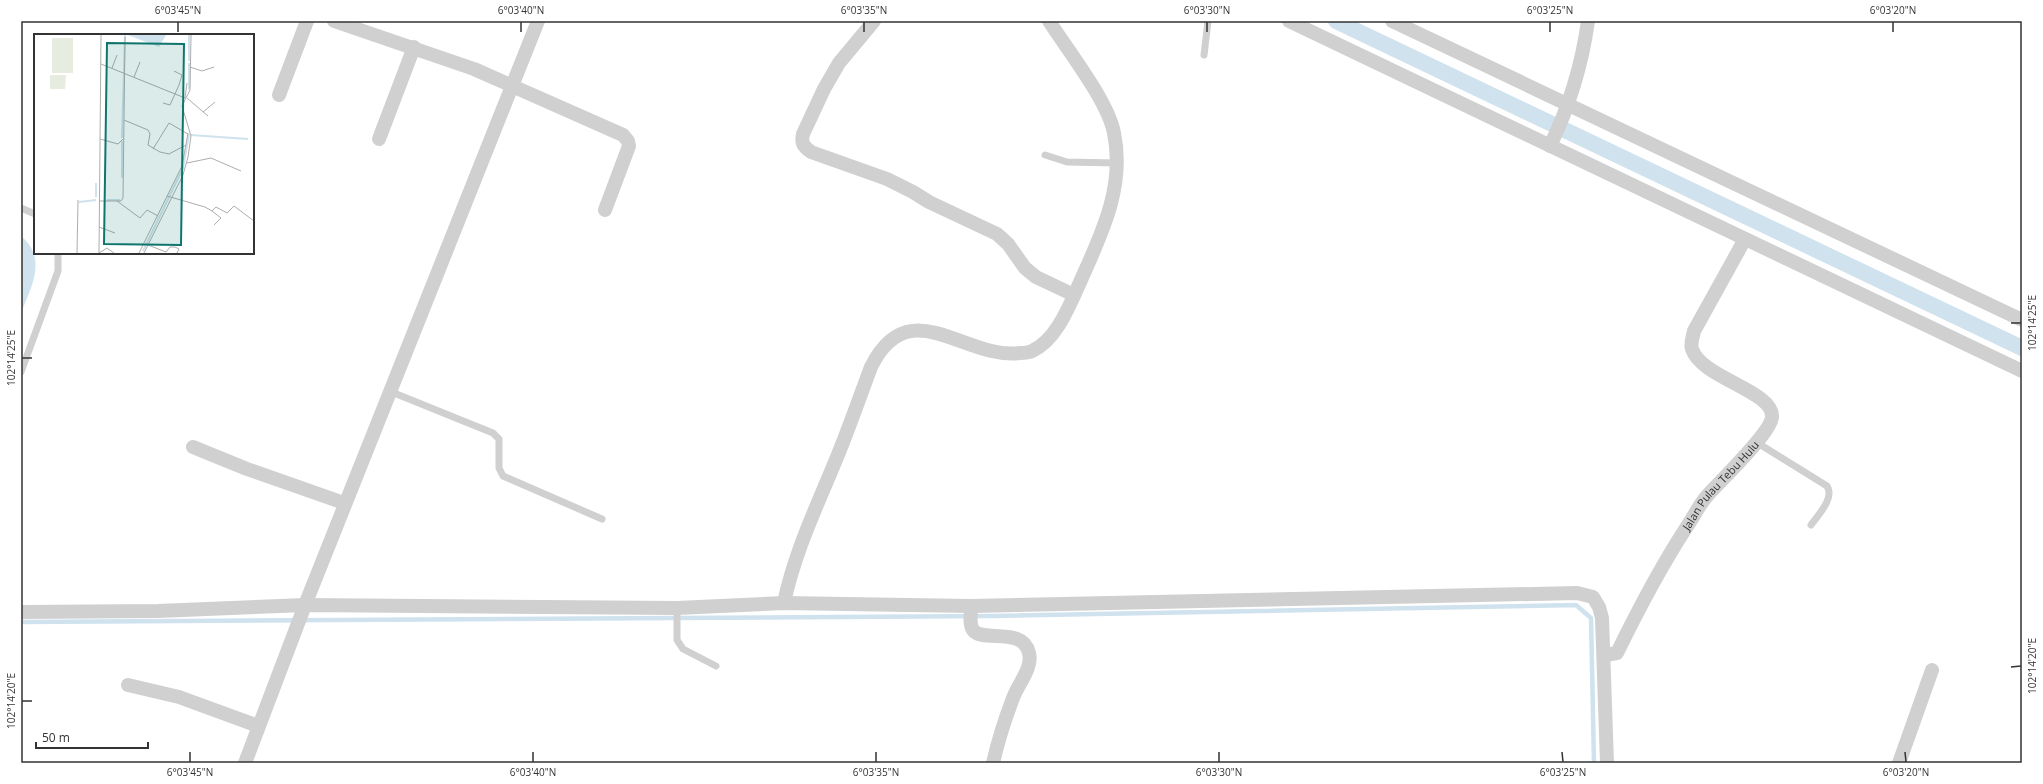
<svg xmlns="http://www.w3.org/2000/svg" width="2043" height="784" viewBox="0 0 2043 784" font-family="'Open Sans',sans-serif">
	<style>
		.water { fill: #cfe2ee }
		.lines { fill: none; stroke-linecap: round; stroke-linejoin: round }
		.stream { stroke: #cfe2ee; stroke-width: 4.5 }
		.canal { stroke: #cfe2ee; stroke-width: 16 }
		.service { stroke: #d0d0d0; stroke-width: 7 }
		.minor { stroke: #d0d0d0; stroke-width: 14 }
		.ticks { fill: none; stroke: #333; stroke-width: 1.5 }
		.labels { text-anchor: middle; stroke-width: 4; stroke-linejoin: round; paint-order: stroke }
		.street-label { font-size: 11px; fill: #333; stroke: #fff }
		.inset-river { fill: none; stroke: #cfe2ee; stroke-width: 2 }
		.inset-road { fill: none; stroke: #adadad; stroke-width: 1 }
		.view { fill: #0f766e; fill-opacity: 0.15; stroke: #0f766e; stroke-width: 2 }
		.inset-edge { fill: none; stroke: #333; stroke-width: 2 }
		.neatline { fill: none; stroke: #333; stroke-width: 1.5 }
		.ticks-label { font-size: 10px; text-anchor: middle; fill: #333 }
	</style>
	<rect width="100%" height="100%" fill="#fff"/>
	<path class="water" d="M 21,236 C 48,259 31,287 21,313 Z"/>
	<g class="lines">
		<path class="stream" d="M 21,622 L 994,616 L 1576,605 L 1591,618 L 1594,763"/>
		<path class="canal" d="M 1336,21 L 2022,348"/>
		<path class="service" d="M 1204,55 L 1208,21
			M 1045,155 L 1067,162 L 1117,163
			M 21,208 L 35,214
			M 21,372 L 58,271 L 58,253
			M 389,391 L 493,433 L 499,439 L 499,468 L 503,476 L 602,519
			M 1756,442 L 1827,486 C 1835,498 1818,515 1811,525
			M 677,608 L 677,640 L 683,649 L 716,666"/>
		<g class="minor">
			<path d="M 334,21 L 474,69 L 623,135 L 628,141 L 629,146 L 605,210"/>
			<path d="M 874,21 L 839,63 L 824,89 L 803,134 C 801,143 803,146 811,152 L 887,179 L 913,192 L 929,202 L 997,234 L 1008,244 L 1025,268 L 1036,277 L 1074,295"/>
			<path d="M 1289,21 L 2022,371"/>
			<path d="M 1392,21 L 2022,320"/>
			<path d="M 279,95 L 307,21"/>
			<path d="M 379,139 L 414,47"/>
			<path d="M 1550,146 C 1569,107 1582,64 1588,21"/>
			<path d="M 193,447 L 247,469 L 344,503"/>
			<path d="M 784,603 C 794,554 816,508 835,462 C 848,431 859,399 871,367 C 909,290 964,360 1020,353 C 1024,353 1028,353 1032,351 C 1057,340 1070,304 1081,280 C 1102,233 1125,186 1114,133 C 1108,101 1067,49 1049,21"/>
			<path d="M 971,606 C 971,613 969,624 973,630 C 982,643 1023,626 1029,653 C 1033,668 1018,684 1013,698 C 1005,719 998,741 993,763"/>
			<path d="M 21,612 L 158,611 L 305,605 L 677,608 L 784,603 L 971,606 L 1577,593 L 1593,597 L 1599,607 L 1602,618 L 1607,763"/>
			<path id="s1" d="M 1605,655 L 1617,653 C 1638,610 1660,568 1686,528 C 1693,518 1699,505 1707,496 C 1720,481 1771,433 1772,417 C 1774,391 1701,378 1692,349 C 1690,343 1693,337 1694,331 L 1745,239"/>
			<path d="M 128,685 L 179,697 L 258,726"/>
			<path d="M 245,763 L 305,605 L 538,21"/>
			<path d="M 1899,763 L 1932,670"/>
		</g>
	</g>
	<path class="ticks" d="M 178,22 L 178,32M 521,22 L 521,32M 864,22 L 864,32M 1207,22 L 1207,32M 1550,22 L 1550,32M 1893,22 L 1893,32M 2011,323 L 2021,323M 22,358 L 32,358M 2011,667 L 2021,666M 22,701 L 32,701M 190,752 L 190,762M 533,752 L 533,762M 876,752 L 876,762M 1219,752 L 1219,762M 1562,752 L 1563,762M 1905,752 L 1906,762"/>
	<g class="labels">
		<g class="street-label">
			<text dy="4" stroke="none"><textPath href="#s1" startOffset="210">Jalan Pulau Tebu Hulu</textPath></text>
		</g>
	</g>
	<g transform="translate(34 34)">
		<rect width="220" height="220" fill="#fff"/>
		<path d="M 18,4 L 39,4 L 39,39 L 18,39 ZM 16,41 L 32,41 L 31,55 L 16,55 Z" fill="#e6ecdf"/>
		<path d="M 94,1 L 132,1 L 125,13 Z" fill="#cfe2ee"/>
		<path class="inset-river" d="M 155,27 L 155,1M 155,29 L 155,55M 157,101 L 214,105M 88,104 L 91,1M 88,107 L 88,144M 62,163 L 62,149M 73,166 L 86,166M 45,168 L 62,166M 109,217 L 149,134 L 155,100"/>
		<path class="inset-road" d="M 67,30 L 151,64 L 153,49M 156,33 L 168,37 L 180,33M 78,34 L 83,21M 100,43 L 106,28M 153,64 L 174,82M 129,69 L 136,71 L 145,51 L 148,41 L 140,37M 169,78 L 181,68M 90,86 L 114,96 L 116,100 L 114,111 L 126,118 L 135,120 L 152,111M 66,105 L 84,110 L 89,105M 119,115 L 135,89 L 154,100M 153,129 L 177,124 L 207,137M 133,162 L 171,173 L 178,177 L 182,173 L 193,179 L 200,172 L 220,187M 65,167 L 87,167 L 89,164 L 91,3M 83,167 L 106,184 L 113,176 L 124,182M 178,177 L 187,184 L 180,191M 65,193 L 81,199M 114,211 L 132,218 L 136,213 L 141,213 L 145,215 L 143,219M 43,219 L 44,166M 65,219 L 73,214 L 80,219M 65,219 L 67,1M 105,219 L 148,132 L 154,99M 110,219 L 149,141 L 154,123 L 157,102 L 148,72 L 156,56 L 157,1"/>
		<path class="view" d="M 73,9 L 150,10 L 147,211 L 70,210 Z"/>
		<rect width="220" height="220" class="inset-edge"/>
	</g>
	<rect width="2043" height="784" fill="none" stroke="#ffffff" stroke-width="44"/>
	<path d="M36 742v6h112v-6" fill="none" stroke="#333333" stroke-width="2"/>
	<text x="42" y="742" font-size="12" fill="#333333" stroke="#ffffff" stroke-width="3" paint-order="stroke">50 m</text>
	<rect x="22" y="22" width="1999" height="740" class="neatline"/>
	<g class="ticks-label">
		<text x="178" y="14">6°03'45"N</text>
		<text x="521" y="14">6°03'40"N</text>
		<text x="864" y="14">6°03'35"N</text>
		<text x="1207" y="14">6°03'30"N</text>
		<text x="1550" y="14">6°03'25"N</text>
		<text x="1893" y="14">6°03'20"N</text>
		<text transform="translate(2032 323) rotate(-90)" y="4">102°14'25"E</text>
		<text transform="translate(11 358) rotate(-90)" y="4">102°14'25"E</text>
		<text transform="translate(2032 666) rotate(-90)" y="4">102°14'20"E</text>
		<text transform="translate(11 701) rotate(-90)" y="4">102°14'20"E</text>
		<text x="190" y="776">6°03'45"N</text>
		<text x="533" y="776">6°03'40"N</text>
		<text x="876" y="776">6°03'35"N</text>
		<text x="1219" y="776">6°03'30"N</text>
		<text x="1563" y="776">6°03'25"N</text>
		<text x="1906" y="776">6°03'20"N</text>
	</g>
</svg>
